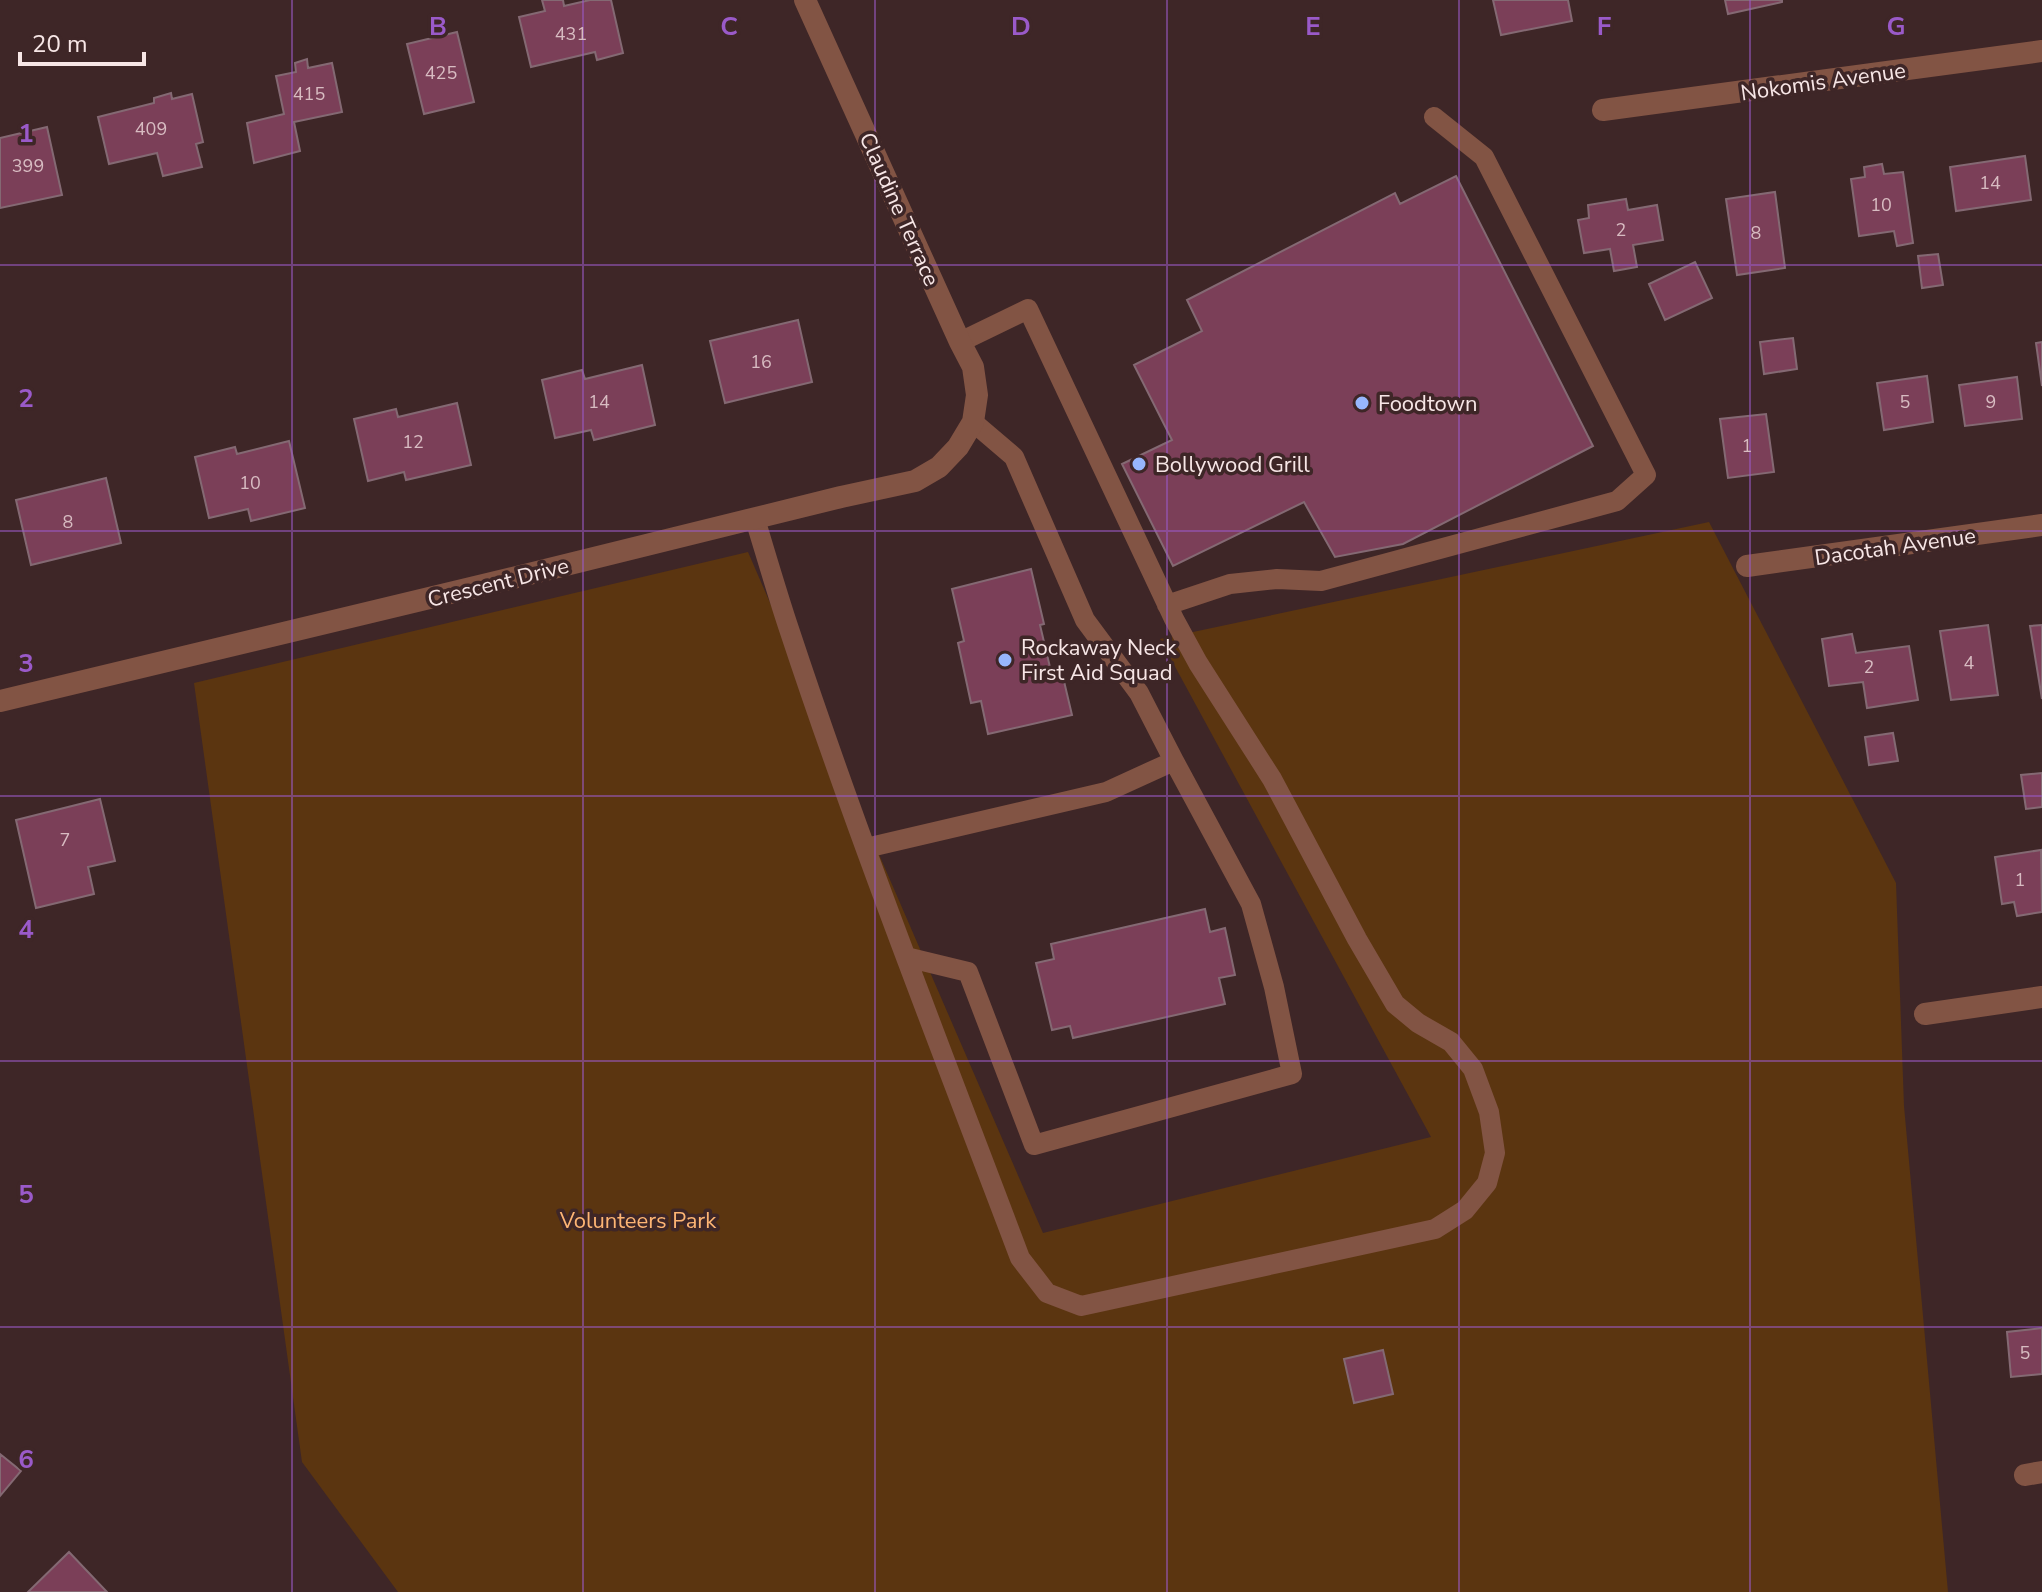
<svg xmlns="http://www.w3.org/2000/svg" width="2042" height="1592" viewBox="0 0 2042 1592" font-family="'Nunito Sans',sans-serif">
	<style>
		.green { fill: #5b3510 }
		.building { fill: #7b3f58; stroke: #846973; stroke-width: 2 }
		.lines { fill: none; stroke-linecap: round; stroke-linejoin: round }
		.service { stroke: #825444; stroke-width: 20 }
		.minor { stroke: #825444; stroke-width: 22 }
		.grid { fill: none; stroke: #9a5ac9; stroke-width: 2; stroke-opacity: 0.55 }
		.poi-dot { fill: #97b6fd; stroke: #3e2627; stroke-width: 3 }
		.labels { text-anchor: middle; stroke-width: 7; stroke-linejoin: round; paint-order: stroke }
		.number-label { font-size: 18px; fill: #d8bcc2 }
		.street-label { font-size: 22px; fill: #f7e6e6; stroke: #3e2627 }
		.poi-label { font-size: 22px; fill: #f7e6e6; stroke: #3e2627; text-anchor: start }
		.park-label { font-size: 22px; fill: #feb574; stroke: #3e2627 }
		.grid-label { font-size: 26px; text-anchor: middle; font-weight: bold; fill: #9a5ac9; stroke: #3e2627; stroke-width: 7; stroke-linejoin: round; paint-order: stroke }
	</style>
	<rect width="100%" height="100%" fill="#3e2627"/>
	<path class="green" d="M 1709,522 L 1896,883 L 1904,1106 L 1948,1592 L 398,1592 L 302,1462 L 194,683 L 748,552 L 1043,1233 L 1431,1137 L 1160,639 Z"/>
	<path class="building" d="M 542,0 L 563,0 L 564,6 L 590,0 L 611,0 L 623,53 L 597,60 L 595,52 L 531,67 L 519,17 L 545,11 Z
		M 1493,0 L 1568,0 L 1572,21 L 1501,35 Z
		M 1725,0 L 1782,0 L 1782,2 L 1728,14 Z
		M 457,32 L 474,102 L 424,114 L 407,44 Z
		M 307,59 L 308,68 L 332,63 L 342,112 L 294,122 L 300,151 L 254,163 L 247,123 L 284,114 L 276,76 L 296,72 L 295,63 Z
		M 171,93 L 172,99 L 192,94 L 203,142 L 196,144 L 202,167 L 163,176 L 157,153 L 109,164 L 98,117 L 154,103 L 154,98 Z
		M 47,127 L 62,195 L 0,208 L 0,138 Z
		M 2025,156 L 2031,200 L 1956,211 L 1950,167 Z
		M 1882,164 L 1884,174 L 1903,172 L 1913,243 L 1897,246 L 1894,231 L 1859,236 L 1851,179 L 1865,177 L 1864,167 Z
		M 1456,176 L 1593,446 L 1403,544 L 1335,557 L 1304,502 L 1173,566 L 1122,464 L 1172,440 L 1134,365 L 1202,331 L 1187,300 L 1395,193 L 1400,204 Z
		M 1775,192 L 1785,268 L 1737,275 L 1726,199 Z
		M 1626,199 L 1628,210 L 1657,205 L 1663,240 L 1633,245 L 1637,267 L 1614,271 L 1610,249 L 1584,253 L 1578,220 L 1589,218 L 1588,205 Z
		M 1938,254 L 1943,285 L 1922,288 L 1918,256 Z
		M 1695,262 L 1712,298 L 1665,320 L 1649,284 Z
		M 798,320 L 812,382 L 725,403 L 710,341 Z
		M 1793,338 L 1797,369 L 1764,374 L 1760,342 Z
		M 2042,342 L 2042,386 L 2036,343 Z
		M 642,365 L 655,425 L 594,440 L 591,430 L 555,438 L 542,380 L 582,370 L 585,379 Z
		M 1927,376 L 1933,422 L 1884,430 L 1877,383 Z
		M 2017,377 L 2022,419 L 1965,426 L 1959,385 Z
		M 457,403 L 471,465 L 406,480 L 404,472 L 368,481 L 354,419 L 396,409 L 398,417 Z
		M 1766,414 L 1774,472 L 1728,478 L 1720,419 Z
		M 289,441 L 305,508 L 251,521 L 248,509 L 209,518 L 195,457 L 235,447 L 237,454 Z
		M 106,478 L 121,543 L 31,565 L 16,500 Z
		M 1031,569 L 1044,624 L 1040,625 L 1053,680 L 1063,677 L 1072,715 L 988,734 L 981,701 L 971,703 L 958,643 L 964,641 L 952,589 Z
		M 1988,625 L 1998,695 L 1951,700 L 1940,631 Z
		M 2042,625 L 2042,699 L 2030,626 Z
		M 1852,634 L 1856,653 L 1909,646 L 1918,700 L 1867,708 L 1863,682 L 1829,686 L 1822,639 Z
		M 1893,733 L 1898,761 L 1869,765 L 1865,737 Z
		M 2042,773 L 2042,807 L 2026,809 L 2021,775 Z
		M 100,799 L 115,861 L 88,867 L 94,894 L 36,908 L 16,820 Z
		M 2041,850 L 2042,912 L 2017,916 L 2014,902 L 2002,904 L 1995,857 Z
		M 1205,909 L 1210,932 L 1225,928 L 1235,975 L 1219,978 L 1225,1004 L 1073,1038 L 1070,1026 L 1052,1030 L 1036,963 L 1054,959 L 1051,944 Z
		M 2042,1328 L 2042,1374 L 2011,1377 L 2007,1332 Z
		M 1383,1350 L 1393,1394 L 1354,1403 L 1344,1359 Z
		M 0,1454 L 21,1471 L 0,1496 Z
		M 69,1552 L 107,1592 L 28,1592 Z"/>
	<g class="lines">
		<path class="service" d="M 755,519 C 766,555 777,593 789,629 C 859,841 941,1049 1020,1258 L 1047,1293 L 1081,1306 L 1435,1229 L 1465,1210 L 1487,1183 L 1495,1153 L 1489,1112 L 1473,1069 L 1451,1042 L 1418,1023 L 1395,1004 L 1357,939 L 1272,779 L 1198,663 L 1174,619 L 1028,309 L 960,342
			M 1167,605 L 1230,584 L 1277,579 L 1321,581 L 1617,501 L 1646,475 L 1484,157 L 1434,117
			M 866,848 L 1106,792 L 1174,761 L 1139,693 L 1085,620 L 1014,457 L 973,422
			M 906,957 L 968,972 L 1034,1145 L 1292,1074 L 1274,987 L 1251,904 L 1174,761"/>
		<path class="minor" d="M 1603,110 L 2042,51
			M 1747,566 L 2042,525
			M 0,701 L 517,577 L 841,497 L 915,481 L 939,467 L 958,447 L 973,422 L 977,395 L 973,367 L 960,342 L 805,0
			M 1925,1014 L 2042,997
			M 2025,1475 L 2042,1472"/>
	</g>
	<path class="grid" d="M 292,0 L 292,1592M 583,0 L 583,1592M 875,0 L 875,1592M 1167,0 L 1167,1592M 1459,0 L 1459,1592M 1750,0 L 1750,1592M 0,265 L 2042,265M 0,531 L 2042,531M 0,796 L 2042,796M 0,1061 L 2042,1061M 0,1327 L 2042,1327"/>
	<g class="poi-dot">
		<circle cx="1362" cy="403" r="8"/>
		<circle cx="1139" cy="464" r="8"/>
		<circle cx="1005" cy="660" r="8"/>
	</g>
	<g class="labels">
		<g class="number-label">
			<text x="571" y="40">431</text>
			<text x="441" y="79">425</text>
			<text x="309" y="100">415</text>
			<text x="151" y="135">409</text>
			<text x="28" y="172">399</text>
			<text x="1990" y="189">14</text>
			<text x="1881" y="211">10</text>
			<text x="1621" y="236">2</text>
			<text x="1756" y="239">8</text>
			<text x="761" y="368">16</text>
			<text x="599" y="408">14</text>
			<text x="1905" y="408">5</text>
			<text x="1991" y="408">9</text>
			<text x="413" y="448">12</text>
			<text x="1747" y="452">1</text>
			<text x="250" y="489">10</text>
			<text x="68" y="528">8</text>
			<text x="1969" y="669">4</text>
			<text x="1869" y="673">2</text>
			<text x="65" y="846">7</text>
			<text x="2020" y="886">1</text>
			<text x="2025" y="1359">5</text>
		</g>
		<g class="street-label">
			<text transform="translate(1823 81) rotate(-8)" y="8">Nokomis Avenue</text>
			<text transform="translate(900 209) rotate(66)" y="8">Claudine Terrace</text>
			<text transform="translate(1895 546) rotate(-8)" y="8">Dacotah Avenue</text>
			<text transform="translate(498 582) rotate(-14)" y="8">Crescent Drive</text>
		</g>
		<g class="poi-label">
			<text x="1378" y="411">Foodtown</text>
			<text x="1155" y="472">Bollywood Grill</text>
			<text x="1021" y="655">Rockaway Neck<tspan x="1021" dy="25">First Aid Squad</tspan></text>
		</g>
		<g class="park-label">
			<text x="638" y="1228">Volunteers Park</text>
		</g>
	</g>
	<g class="grid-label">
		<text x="438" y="35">B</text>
		<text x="729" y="35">C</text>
		<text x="1021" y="35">D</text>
		<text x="1313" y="35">E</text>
		<text x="1604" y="35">F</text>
		<text x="1896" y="35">G</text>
		<text x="26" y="142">1</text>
		<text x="26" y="407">2</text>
		<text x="26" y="672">3</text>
		<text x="26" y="938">4</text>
		<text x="26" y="1203">5</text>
		<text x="26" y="1468">6</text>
	</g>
	<path d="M20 52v12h124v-12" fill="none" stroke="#f7e6e6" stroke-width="4"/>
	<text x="32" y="52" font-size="24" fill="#f7e6e6" stroke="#3e2627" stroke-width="6" paint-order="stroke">20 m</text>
</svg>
